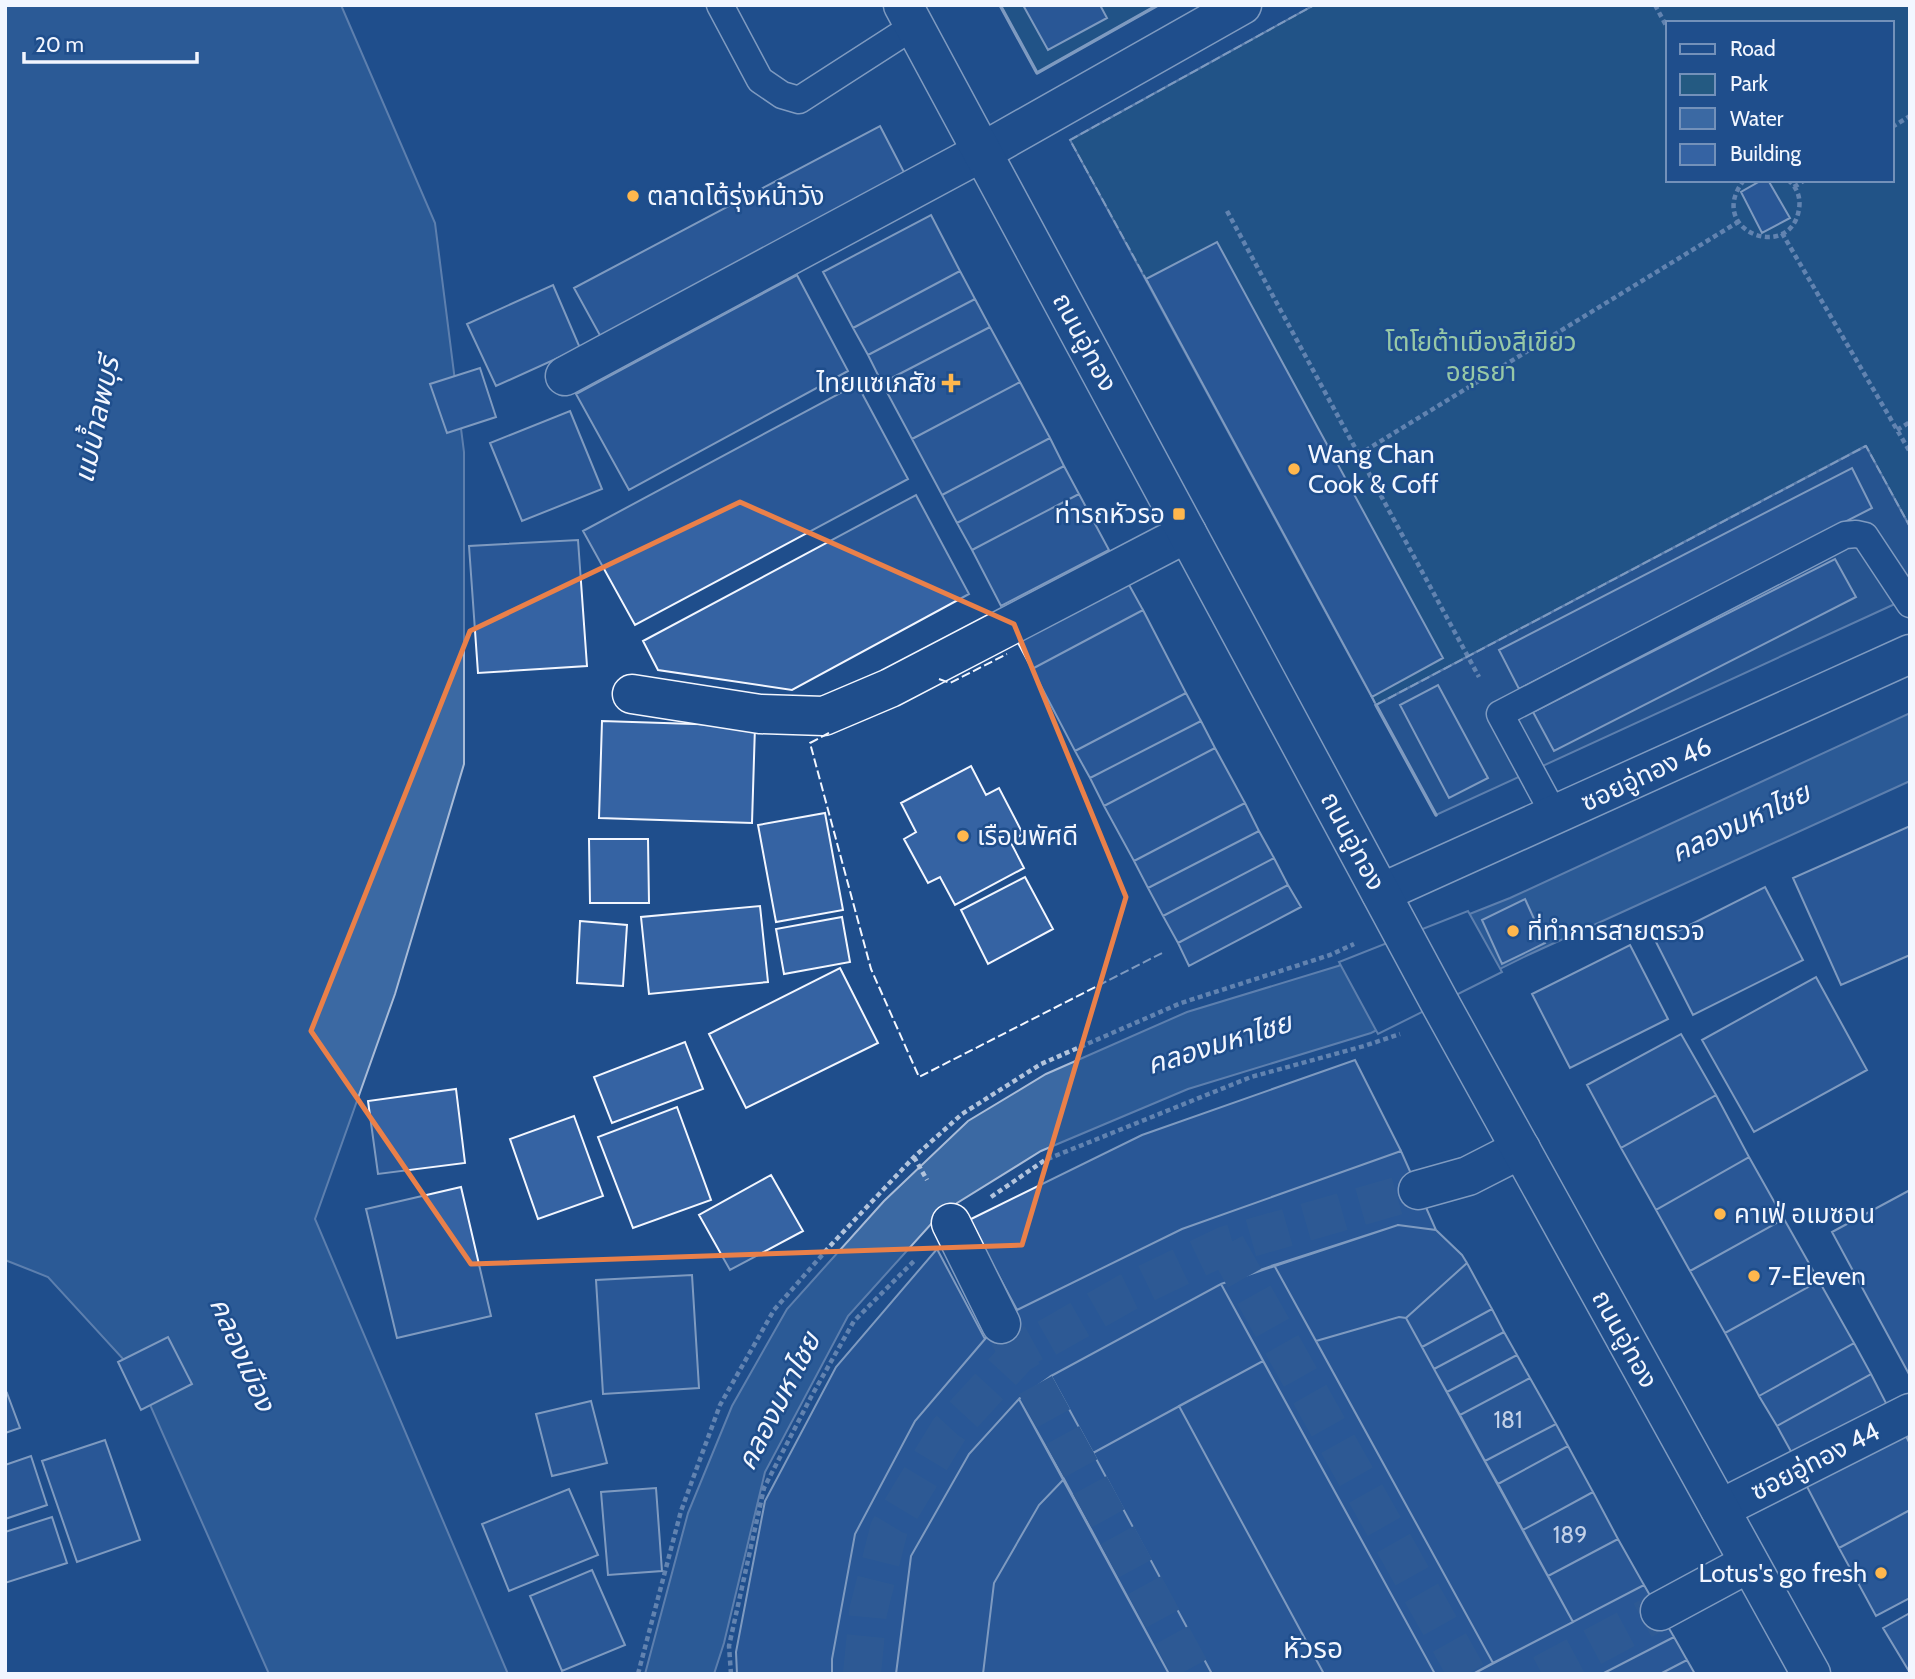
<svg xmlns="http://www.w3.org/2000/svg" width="1915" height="1679" viewBox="0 0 1915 1679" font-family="Cabin,'Noto Sans Thai',sans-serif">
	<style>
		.green { fill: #245a82; stroke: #a8bbd7; stroke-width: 2; fill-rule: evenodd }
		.parking { fill: #305b95; stroke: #a8bbd7; stroke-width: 2 }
		.water { fill: #3b69a3; stroke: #a8bbd7; stroke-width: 2 }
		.pier { fill: #1f4e8c; stroke: #a8bbd7; stroke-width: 2 }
		.building { fill: #3563a3; stroke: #f2f6ff; stroke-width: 2 }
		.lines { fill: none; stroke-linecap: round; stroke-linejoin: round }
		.street-tunnel { stroke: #3f679d; stroke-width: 38; stroke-dasharray: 38 19; stroke-linecap: butt }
		.lane-casing { stroke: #f2f6ff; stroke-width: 29 }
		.street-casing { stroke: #f2f6ff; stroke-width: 41 }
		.secondary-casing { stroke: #f2f6ff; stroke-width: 41 }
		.path { stroke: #b3c4dc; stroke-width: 4.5; stroke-dasharray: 5 3.5; stroke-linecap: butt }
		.lane { stroke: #1f4e8c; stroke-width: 26 }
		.street { stroke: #1f4e8c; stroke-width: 38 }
		.secondary { stroke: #1f4e8c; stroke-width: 38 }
		.fence { stroke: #f2f6ff; stroke-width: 2; stroke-dasharray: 9 3.5; stroke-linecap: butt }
		.wall { stroke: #f2f6ff; stroke-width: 3.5 }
		.marked { fill: none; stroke: #ea8049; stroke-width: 5; stroke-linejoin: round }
		.poi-dot { fill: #ffb74d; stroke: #1f4e8c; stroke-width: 2.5 }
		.labels { text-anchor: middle; stroke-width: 5; stroke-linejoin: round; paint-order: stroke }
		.number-label { font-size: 23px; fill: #c3d1e8 }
		.poi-label { font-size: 26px; fill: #f2f6ff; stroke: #1f4e8c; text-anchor: start }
		.street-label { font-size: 26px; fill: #f2f6ff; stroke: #1f4e8c }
		.park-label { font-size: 26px; fill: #97c8a6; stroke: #1f4e8c }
		.water-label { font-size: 28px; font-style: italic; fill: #f2f6ff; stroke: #1f4e8c }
		.neighbourhood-label { font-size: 28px; fill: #f2f6ff; stroke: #1f4e8c }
	</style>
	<rect width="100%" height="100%" fill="#1f4e8c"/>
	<path class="green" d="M 1000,5 L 1158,5 L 1037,73 Z
		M 1314,5 L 1910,5 L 1910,527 L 1865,446 L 1376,705 L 1070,140 ZM 1668,23 L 1892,23 L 1892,180 L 1668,180 Z"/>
	<path class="parking" d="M 1866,446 L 1910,527 L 1910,597 L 1436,815 L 1376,705 Z"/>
	<path class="water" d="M 5,5 L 341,5 L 435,223 L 464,452 L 464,764 L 395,994 L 315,1219 L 508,1674 L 269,1674 L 136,1373 L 48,1277 L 5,1260 Z
		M 1910,713 L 1910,781 L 1528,955 L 1371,1033 L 1188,1089 L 1041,1151 L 941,1213 L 848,1316 L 765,1472 L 724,1643 L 714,1674 L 645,1674 L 688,1513 L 732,1406 L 787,1309 L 884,1201 L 968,1121 L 1046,1074 L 1187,1012 L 1338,966 L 1510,898 Z"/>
	<path class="pier" d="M 1468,911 L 1502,972 L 1378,1034 L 1339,962 Z"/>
	<path class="building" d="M 1023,5 L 1100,5 L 1107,18 L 1048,50 Z
		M 880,126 L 907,178 L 602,339 L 574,288 Z
		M 1762,180 L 1768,180 L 1790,218 L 1762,233 L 1741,192 Z
		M 931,215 L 960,271 L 853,328 L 823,272 Z
		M 1217,242 L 1443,658 L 1372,697 L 1146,279 Z
		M 960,271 L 975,299 L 868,355 L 853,328 Z
		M 797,275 L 848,371 L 629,490 L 576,394 Z
		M 553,285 L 580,348 L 496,386 L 467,324 Z
		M 975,299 L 990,327 L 882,383 L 868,355 Z
		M 990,327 L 1020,382 L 912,439 L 882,383 Z
		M 480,368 L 496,417 L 447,433 L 430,384 Z
		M 1020,382 L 1050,438 L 942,495 L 912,439 Z
		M 857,384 L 908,479 L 635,625 L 583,531 Z
		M 570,411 L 602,489 L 522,521 L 490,443 Z
		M 1050,438 L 1064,466 L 957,523 L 942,495 Z
		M 1064,466 L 1079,494 L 972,550 L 957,523 Z
		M 1852,468 L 1872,508 L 1519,689 L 1499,650 Z
		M 1079,494 L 1109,550 L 1001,606 L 972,550 Z
		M 916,495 L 969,594 L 792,690 L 658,670 L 643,641 Z
		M 578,540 L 587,666 L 478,673 L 469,546 Z
		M 1835,559 L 1856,597 L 1554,751 L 1533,712 Z
		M 1128,583 L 1143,610 L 1032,669 L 1017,641 Z
		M 1143,610 L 1186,693 L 1075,751 L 1032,669 Z
		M 1438,685 L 1488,778 L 1449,798 L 1400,705 Z
		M 1186,693 L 1201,721 L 1090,778 L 1075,751 Z
		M 602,721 L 755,726 L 752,823 L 599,818 Z
		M 1201,721 L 1215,748 L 1104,806 L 1090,778 Z
		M 1215,748 L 1245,803 L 1134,861 L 1104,806 Z
		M 971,766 L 986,795 L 999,788 L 1023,834 L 1010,841 L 1024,868 L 955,905 L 940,877 L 928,883 L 904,839 L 916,832 L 901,803 Z
		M 1245,803 L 1259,831 L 1148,888 L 1134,861 Z
		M 825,813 L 843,910 L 776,922 L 758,825 Z
		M 1910,826 L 1910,955 L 1841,985 L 1793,878 Z
		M 1259,831 L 1274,858 L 1163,916 L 1148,888 Z
		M 589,839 L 648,839 L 649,903 L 590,903 Z
		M 1274,858 L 1288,885 L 1178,943 L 1163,916 Z
		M 1025,877 L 1053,929 L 988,964 L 961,910 Z
		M 1288,885 L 1301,907 L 1189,966 L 1178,943 Z
		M 1765,887 L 1803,960 L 1693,1015 L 1656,942 Z
		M 1525,899 L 1545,943 L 1502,964 L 1482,920 Z
		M 760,906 L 768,982 L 649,994 L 641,917 Z
		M 842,917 L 850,962 L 784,974 L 776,929 Z
		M 580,921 L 627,925 L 623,986 L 577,983 Z
		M 1630,945 L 1668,1019 L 1570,1068 L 1532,994 Z
		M 840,968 L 878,1043 L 746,1108 L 709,1034 Z
		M 1816,977 L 1867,1070 L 1754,1132 L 1702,1040 Z
		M 1681,1034 L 1716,1095 L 1621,1148 L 1587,1085 Z
		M 685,1042 L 703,1089 L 612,1123 L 594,1077 Z
		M 1355,1060 L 1401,1151 L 1182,1229 L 1017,1310 L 969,1220 L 1142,1135 Z
		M 456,1089 L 465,1163 L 378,1174 L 368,1101 Z
		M 1716,1095 L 1749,1157 L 1656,1210 L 1621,1148 Z
		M 677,1107 L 711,1200 L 633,1228 L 598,1137 Z
		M 574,1116 L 603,1196 L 538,1219 L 510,1139 Z
		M 1401,1151 L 1436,1230 L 1398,1225 L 1221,1284 L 1051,1376 L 1019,1399 L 969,1454 L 911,1556 L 896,1674 L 832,1674 L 832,1659 L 855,1534 L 915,1421 L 985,1339 L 1001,1324 L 1017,1310 L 1182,1229 Z
		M 1749,1157 L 1784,1219 L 1690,1271 L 1656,1210 Z
		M 771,1175 L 803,1231 L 730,1270 L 699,1215 Z
		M 461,1187 L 491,1316 L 397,1338 L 366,1209 Z
		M 1910,1190 L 1910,1376 L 1832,1232 Z
		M 1784,1219 L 1819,1281 L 1725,1333 L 1690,1271 Z
		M 1398,1225 L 1436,1230 L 1462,1255 L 1467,1263 L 1406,1318 L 1399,1317 L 1316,1341 L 1274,1265 Z
		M 937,1249 L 985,1339 L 915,1421 L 855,1534 L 832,1659 L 832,1674 L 737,1674 L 736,1652 L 765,1501 L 836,1367 Z
		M 1467,1263 L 1492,1309 L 1422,1347 L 1406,1318 Z
		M 1274,1265 L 1493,1663 L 1473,1674 L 1435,1674 L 1221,1284 Z
		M 692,1275 L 699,1388 L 603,1394 L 596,1280 Z
		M 1819,1281 L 1854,1343 L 1759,1396 L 1725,1333 Z
		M 1221,1284 L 1263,1361 L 1093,1453 L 1051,1376 Z
		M 1492,1309 L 1504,1332 L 1434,1369 L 1422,1347 Z
		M 1399,1317 L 1406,1318 L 1573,1622 L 1493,1663 L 1316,1341 Z
		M 1504,1332 L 1517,1355 L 1447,1392 L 1434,1369 Z
		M 168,1337 L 192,1384 L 141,1410 L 118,1362 Z
		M 1854,1343 L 1871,1374 L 1777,1426 L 1759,1396 Z
		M 1517,1355 L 1530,1378 L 1460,1415 L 1447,1392 Z
		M 1263,1361 L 1435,1674 L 1324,1674 L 1179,1406 Z
		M 1871,1374 L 1887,1405 L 1794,1457 L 1777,1426 Z
		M 1051,1376 L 1093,1453 L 1212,1674 L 1169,1674 L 1019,1399 Z
		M 1530,1378 L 1556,1424 L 1485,1461 L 1460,1415 Z
		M 7,1393 L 20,1428 L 5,1433 L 5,1394 Z
		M 1019,1399 L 1064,1479 L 1039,1505 L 994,1583 L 983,1674 L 896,1674 L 911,1556 L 969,1454 Z
		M 591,1401 L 607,1463 L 552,1476 L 536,1414 Z
		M 1179,1406 L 1324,1674 L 1212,1674 L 1093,1453 Z
		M 1556,1424 L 1568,1446 L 1498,1484 L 1485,1461 Z
		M 1902,1428 L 1910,1444 L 1910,1510 L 1839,1548 L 1803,1479 Z
		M 105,1440 L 140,1540 L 77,1562 L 42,1461 Z
		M 1568,1446 L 1593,1492 L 1523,1530 L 1498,1484 Z
		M 31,1456 L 47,1505 L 5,1519 L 5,1465 Z
		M 1064,1479 L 1169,1674 L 983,1674 L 994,1583 L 1039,1505 Z
		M 656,1488 L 662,1571 L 608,1575 L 601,1492 Z
		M 569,1489 L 598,1555 L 509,1591 L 482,1524 Z
		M 1593,1492 L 1618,1539 L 1548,1576 L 1523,1530 Z
		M 1910,1510 L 1910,1598 L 1876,1616 L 1839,1548 Z
		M 52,1517 L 67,1563 L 5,1583 L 5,1532 Z
		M 1618,1539 L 1644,1585 L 1573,1622 L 1548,1576 Z
		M 592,1570 L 625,1645 L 562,1671 L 530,1596 Z
		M 1644,1585 L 1674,1637 L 1602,1674 L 1473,1674 Z
		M 1910,1613 L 1910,1673 L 1883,1628 Z
		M 1674,1637 L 1687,1660 L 1660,1674 L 1602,1674 Z
		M 1687,1660 L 1695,1674 L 1660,1674 Z"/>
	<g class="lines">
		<path class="street-tunnel" d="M 1226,1245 L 1467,1674
			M 1008,1335 L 1193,1674
			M 862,1674 L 868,1612 L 889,1529 L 949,1430 L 1019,1354 L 1128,1292 L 1226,1245 L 1418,1190
			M 1542,1674 L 1660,1611"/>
		<g class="lane-casing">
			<path id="lane" d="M 720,5 L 760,80 L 782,95 L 799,100 L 914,26
				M 1555,816 L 1500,714 L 1845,535 L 1856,534 L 1865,536 L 1910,604"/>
		</g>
		<g class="street-casing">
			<path id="street" d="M 565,376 L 982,152 L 1242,5
				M 632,694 L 760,714 L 824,716 L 890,688 L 1187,533
				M 1381,893 L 1910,654
				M 1418,1190 L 1468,1176 L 1521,1149
				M 951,1223 L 1001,1324
				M 1720,1509 L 1910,1413
				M 1660,1611 L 1749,1563"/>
		</g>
		<g class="secondary-casing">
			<path id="secondary" d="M 903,5 L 1441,1005 L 1811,1674"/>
		</g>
		<path class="path" d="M 1655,5 L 1668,29
			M 1892,127 L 1910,116
			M 1744,180 C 1704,231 1791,263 1799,209 C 1801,198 1797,187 1788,180
			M 1794,187 L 1805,180
			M 1227,211 L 1479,677
			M 1782,233 L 1910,452
			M 1897,430 L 1910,422
			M 1358,455 L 1738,222
			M 914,1157 L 927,1180
			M 991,1197 L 1045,1160 L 1251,1077 L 1364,1046 L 1400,1034
			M 638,1674 L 681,1511 L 720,1405 L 774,1310 L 830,1246 L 914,1157 L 962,1114 L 1041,1064 L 1181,1003 L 1330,955 L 1354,944
			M 731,1674 L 729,1646 L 764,1488 L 811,1397 L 854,1321 L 914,1261"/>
		<use href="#lane" class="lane"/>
		<use href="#street" class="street"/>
		<use href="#secondary" class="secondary"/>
		<path class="fence" d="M 1148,283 L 1070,140 L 1314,5
			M 939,679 L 950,683 L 1007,654
			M 1371,695 L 1376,705 L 1866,446 L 1910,527
			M 829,733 L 810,743 L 871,969 L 919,1077 L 1164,952"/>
		<path class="wall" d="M 1000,5 L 1037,73 L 1158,5
			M 1376,705 L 1436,815"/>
	</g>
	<path d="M0 0H1915V1679H0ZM 740,502 L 1014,624 L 1126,897 L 1022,1245 L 471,1264 L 311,1031 L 470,631 Z" fill="#1f4e8c" fill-opacity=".55" fill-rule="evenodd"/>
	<path class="marked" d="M 740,502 L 1014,624 L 1126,897 L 1022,1245 L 471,1264 L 311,1031 L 470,631 Z"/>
	<g class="poi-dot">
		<circle cx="633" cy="196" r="7"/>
		<path d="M947.5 372.5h7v7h7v7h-7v7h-7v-7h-7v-7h7z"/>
		<circle cx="1294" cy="469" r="7"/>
		<rect x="1172" y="507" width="14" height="14" rx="3.5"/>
		<circle cx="963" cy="836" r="7"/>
		<circle cx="1513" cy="931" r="7"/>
		<circle cx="1720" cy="1214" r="7"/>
		<circle cx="1754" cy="1276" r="7"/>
		<circle cx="1881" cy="1573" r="7"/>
	</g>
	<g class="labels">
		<g class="number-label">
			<text x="1508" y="1428">181</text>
			<text x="1570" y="1543">189</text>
		</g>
		<g class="poi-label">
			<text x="647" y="205">ตลาดโต้รุ่งหน้าวัง</text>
			<text x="937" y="392" text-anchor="end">ไทยแซเภสัช</text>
			<text x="1308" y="463">Wang Chan<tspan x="1308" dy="30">Cook &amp; Coff</tspan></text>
			<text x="1165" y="523" text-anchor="end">ท่ารถหัวรอ</text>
			<text x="977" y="845">เรือนพัศดี</text>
			<text x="1527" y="940">ที่ทำการสายตรวจ</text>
			<text x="1734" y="1223">คาเฟ่ อเมซอน</text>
			<text x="1768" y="1285">7-Eleven</text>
			<text x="1867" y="1582" text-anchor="end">Lotus's go fresh</text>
		</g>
		<g class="street-label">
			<text transform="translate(1085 342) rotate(62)" y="9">ถนนอู่ทอง</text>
			<text transform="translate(1646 774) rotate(-25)" y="9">ซอยอู่ทอง 46</text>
			<text transform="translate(1353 841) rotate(62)" y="9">ถนนอู่ทอง</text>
			<text transform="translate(1625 1339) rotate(61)" y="9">ถนนอู่ทอง</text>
			<text transform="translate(1815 1461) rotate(-27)" y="9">ซอยอู่ทอง 44</text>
		</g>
		<g class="park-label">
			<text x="1481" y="351">โตโยต้าเมืองสีเขียว<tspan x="1481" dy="30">อยุธยา</tspan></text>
		</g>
		<g class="water-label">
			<text transform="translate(96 420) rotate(-78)" y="10">แม่น้ำลพบุรี</text>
			<text transform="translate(1740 822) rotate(-25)" y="10">คลองมหาไชย</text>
			<text transform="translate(1219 1043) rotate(-17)" y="10">คลองมหาไชย</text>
			<text transform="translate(243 1354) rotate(66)" y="10">คลองเมือง</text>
			<text transform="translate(778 1401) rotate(-63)" y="10">คลองมหาไชย</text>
		</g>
		<g class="neighbourhood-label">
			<text x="1313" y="1658">หัวรอ</text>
		</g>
	</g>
	<rect width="1915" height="1679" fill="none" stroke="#f2f6ff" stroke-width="14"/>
	<rect x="1666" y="21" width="228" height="161" fill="#1f4e8c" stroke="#7391ba" stroke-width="2"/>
	<rect x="1680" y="44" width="35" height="10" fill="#1f4e8c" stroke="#7391ba" stroke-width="2"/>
	<text x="1730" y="56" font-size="21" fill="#f2f6ff">Road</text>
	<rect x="1680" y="74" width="35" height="21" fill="#245a82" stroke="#7391ba" stroke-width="2"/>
	<text x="1730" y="91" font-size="21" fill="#f2f6ff">Park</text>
	<rect x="1680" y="108" width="35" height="21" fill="#3b69a3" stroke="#7391ba" stroke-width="2"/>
	<text x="1730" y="126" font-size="21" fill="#f2f6ff">Water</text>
	<rect x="1680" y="144" width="35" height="21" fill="#3563a3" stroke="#7391ba" stroke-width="2"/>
	<text x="1730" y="161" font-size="21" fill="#f2f6ff">Building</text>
	<path d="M24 52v10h173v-10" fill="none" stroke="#f2f6ff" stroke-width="3.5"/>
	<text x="35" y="52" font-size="21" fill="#f2f6ff" stroke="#1f4e8c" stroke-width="5" paint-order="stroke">20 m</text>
</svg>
